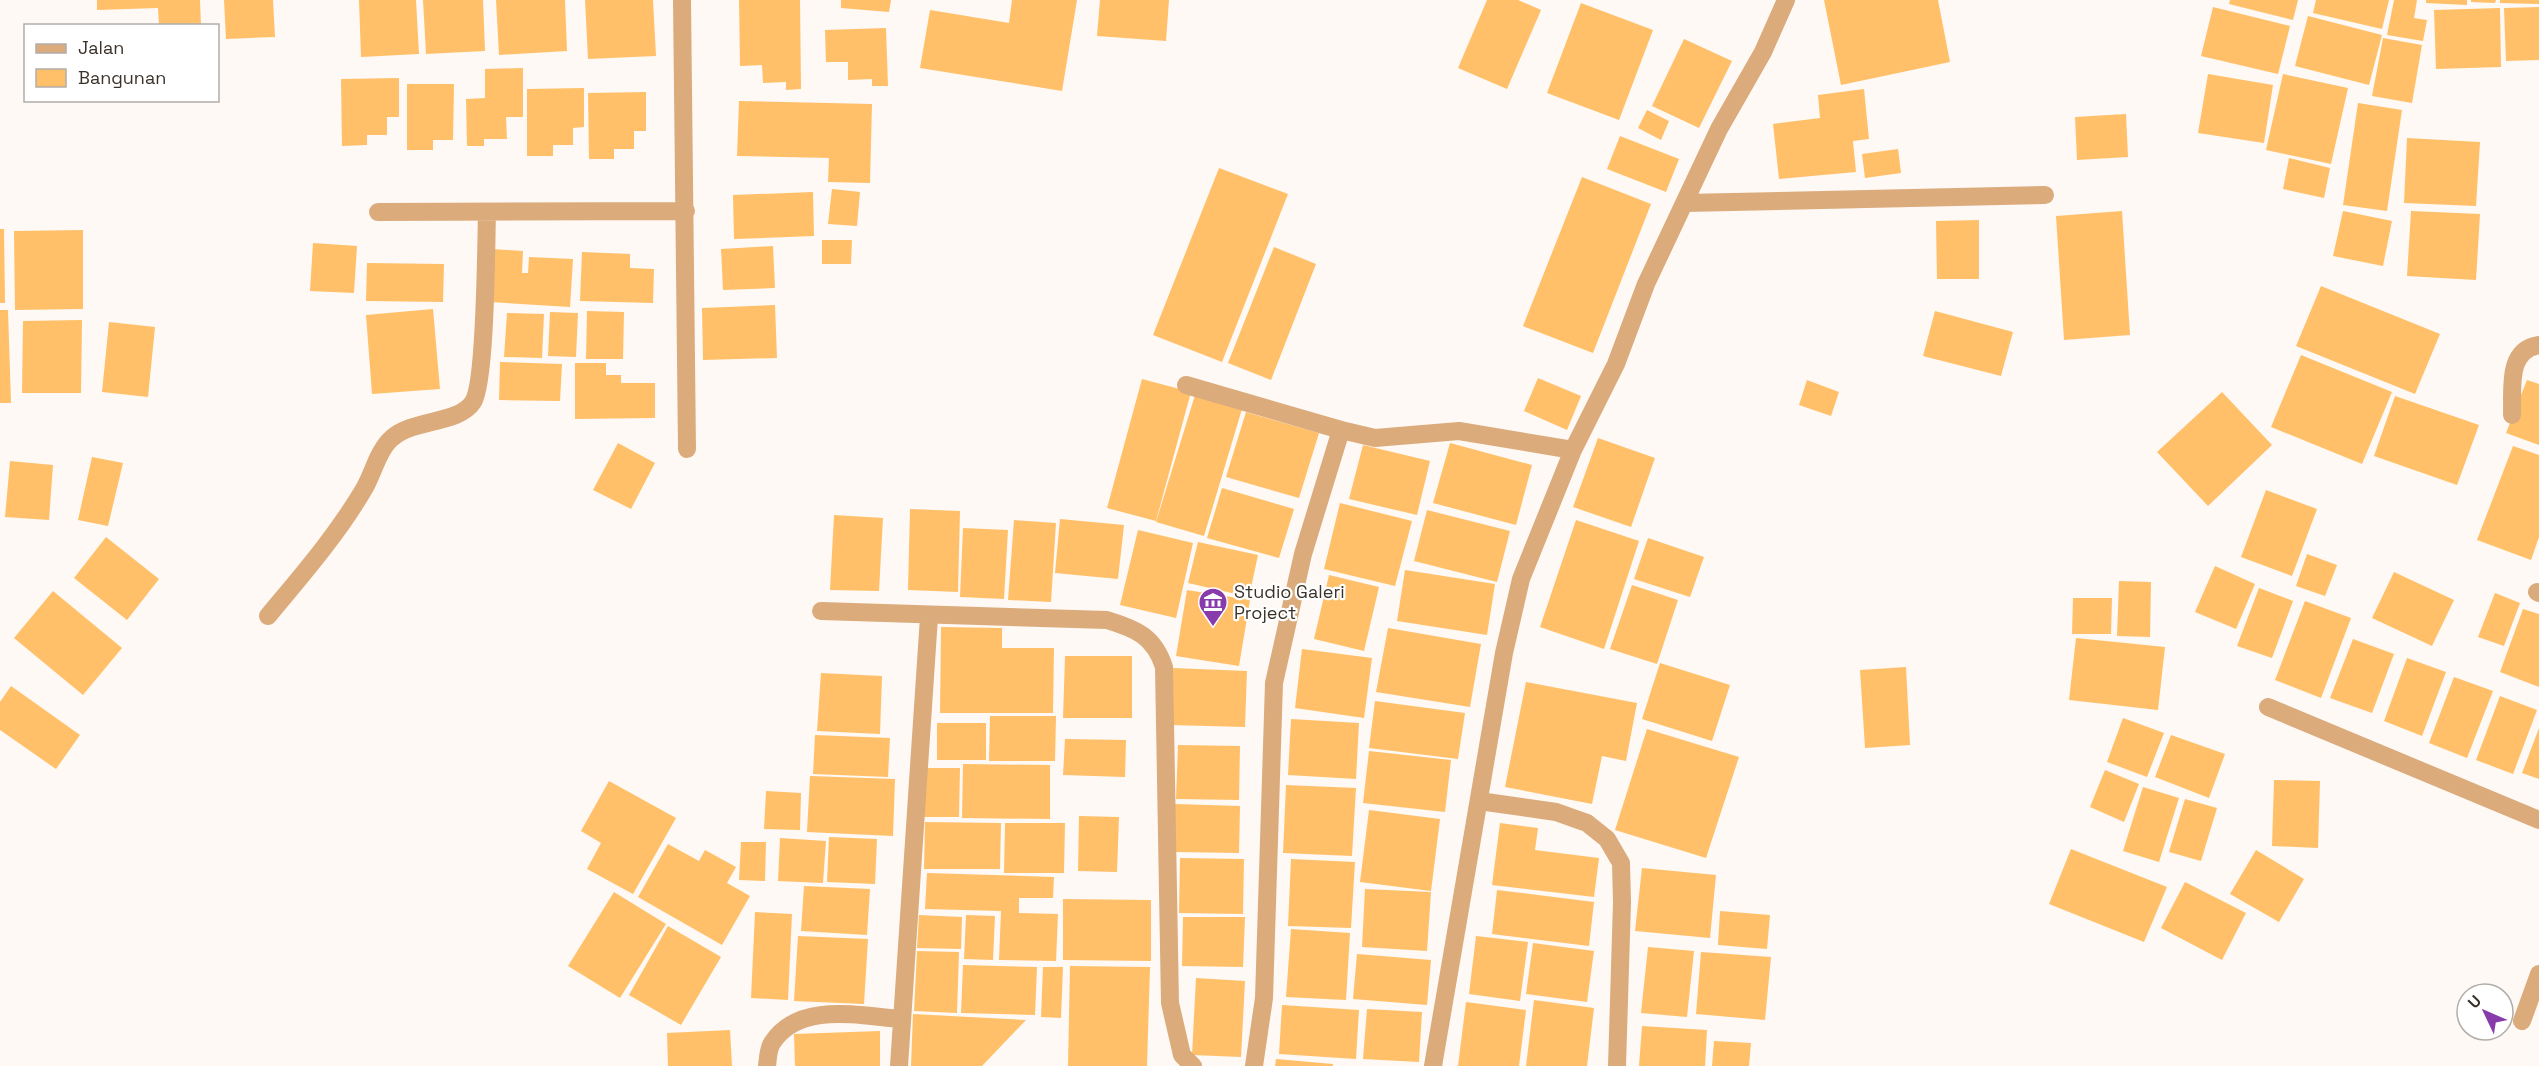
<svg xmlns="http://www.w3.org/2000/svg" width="2539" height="1066" viewBox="0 0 2539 1066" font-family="'Space Grotesk',sans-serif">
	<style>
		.building { fill: #ffc069 }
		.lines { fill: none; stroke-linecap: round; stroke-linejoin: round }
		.street { stroke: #dbab7c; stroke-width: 18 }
		.labels { text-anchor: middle; stroke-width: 4.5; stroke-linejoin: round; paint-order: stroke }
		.poi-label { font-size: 18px; fill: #3b3229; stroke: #fff; text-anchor: start }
	</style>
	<rect width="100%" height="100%" fill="#fef9f4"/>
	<path class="building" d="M 97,0 L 200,0 L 201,26 L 159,26 L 158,8 L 97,10 Z
		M 224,0 L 273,0 L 275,37 L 226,39 Z
		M 359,0 L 416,0 L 419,54 L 361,57 Z
		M 423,0 L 483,0 L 485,51 L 426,54 Z
		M 496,0 L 565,0 L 567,51 L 499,55 Z
		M 585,0 L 653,0 L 656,56 L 588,59 Z
		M 739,0 L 800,0 L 801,89 L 786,90 L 786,82 L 763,83 L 762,65 L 740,66 Z
		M 841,0 L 891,0 L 889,12 L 841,8 Z
		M 1012,0 L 1077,0 L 1062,91 L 920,68 L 930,10 L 1009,23 Z
		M 1100,0 L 1169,0 L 1166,41 L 1097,36 Z
		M 1487,0 L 1518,0 L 1541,10 L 1507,89 L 1458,68 Z
		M 1824,0 L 1938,0 L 1950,62 L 1841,85 Z
		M 2230,0 L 2298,0 L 2293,20 L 2229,4 Z
		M 2316,0 L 2389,0 L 2382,29 L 2313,13 Z
		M 2394,0 L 2417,0 L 2414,18 L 2427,20 L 2423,41 L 2387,35 Z
		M 2426,0 L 2467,0 L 2467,5 L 2426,3 Z
		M 2471,0 L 2496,0 L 2495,3 L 2471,2 Z
		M 2500,0 L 2539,0 L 2539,4 L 2500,3 Z
		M 1581,3 L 1653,30 L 1619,120 L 1547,93 Z
		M 2213,7 L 2290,26 L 2278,74 L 2201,56 Z
		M 2539,7 L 2539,60 L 2506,61 L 2504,8 Z
		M 2500,8 L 2501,67 L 2436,69 L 2434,10 Z
		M 2308,16 L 2382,35 L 2369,85 L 2295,66 Z
		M 886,28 L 888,86 L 872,86 L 872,79 L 848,80 L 848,62 L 826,62 L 825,30 Z
		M 2383,38 L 2422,45 L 2412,103 L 2372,96 Z
		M 1684,39 L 1732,61 L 1699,128 L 1652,106 Z
		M 523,68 L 523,117 L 506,117 L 507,139 L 484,139 L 484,146 L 467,146 L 466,99 L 485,98 L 485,69 Z
		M 2208,74 L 2273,85 L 2264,143 L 2198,133 Z
		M 2283,74 L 2348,88 L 2331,164 L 2266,150 Z
		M 399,78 L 399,117 L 387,117 L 387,135 L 367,135 L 367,145 L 342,146 L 341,79 Z
		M 407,84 L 454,84 L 453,140 L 433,140 L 433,150 L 407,150 Z
		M 584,88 L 584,127 L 573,128 L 573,145 L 553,145 L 553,156 L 527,156 L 527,89 Z
		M 1864,89 L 1869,139 L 1853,141 L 1856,172 L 1779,179 L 1773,124 L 1820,118 L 1818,95 Z
		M 646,92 L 646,131 L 634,131 L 634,149 L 614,149 L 614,159 L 589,159 L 588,93 Z
		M 739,101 L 872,104 L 870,183 L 828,182 L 829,158 L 737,156 Z
		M 2358,103 L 2402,110 L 2387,211 L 2343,205 Z
		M 1647,110 L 1669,121 L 1661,140 L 1638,128 Z
		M 2126,114 L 2128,157 L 2077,160 L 2075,117 Z
		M 1620,136 L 1679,159 L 1666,192 L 1607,169 Z
		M 2407,138 L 2480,142 L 2476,206 L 2404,203 Z
		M 1898,149 L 1901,173 L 1865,178 L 1862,154 Z
		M 2289,158 L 2330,168 L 2324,198 L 2283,189 Z
		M 1219,168 L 1288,194 L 1222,362 L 1153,335 Z
		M 1582,177 L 1651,204 L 1593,353 L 1523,326 Z
		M 832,189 L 860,192 L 857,226 L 828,224 Z
		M 813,192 L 814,236 L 734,239 L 733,195 Z
		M 2122,211 L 2130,335 L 2064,340 L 2056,216 Z
		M 2343,211 L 2392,221 L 2383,266 L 2333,256 Z
		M 2411,211 L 2480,214 L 2476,280 L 2407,276 Z
		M 1979,220 L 1979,279 L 1937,279 L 1936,221 Z
		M 0,229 L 4,229 L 5,303 L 0,303 Z
		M 83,230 L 83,309 L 15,310 L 14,231 Z
		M 822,240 L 852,240 L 851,264 L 822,264 Z
		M 313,243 L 357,246 L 354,293 L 310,291 Z
		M 773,246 L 775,288 L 723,290 L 721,249 Z
		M 1274,247 L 1316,264 L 1271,380 L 1228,363 Z
		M 493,249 L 523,251 L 522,273 L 528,273 L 529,257 L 573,259 L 570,307 L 490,302 Z
		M 582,252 L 630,254 L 630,268 L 654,269 L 653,303 L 580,301 Z
		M 367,263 L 444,264 L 443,302 L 366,301 Z
		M 2321,286 L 2440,334 L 2415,394 L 2296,346 Z
		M 775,305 L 777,358 L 703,360 L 702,308 Z
		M 433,309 L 440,389 L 372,394 L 366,315 Z
		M 0,310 L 8,310 L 11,403 L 0,403 Z
		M 587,311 L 624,312 L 623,359 L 586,359 Z
		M 1935,311 L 2013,332 L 2001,376 L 1923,356 Z
		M 550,312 L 578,313 L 576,357 L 548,356 Z
		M 507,313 L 544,314 L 542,358 L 504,357 Z
		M 82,320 L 81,393 L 22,393 L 23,321 Z
		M 109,322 L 155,327 L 148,397 L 102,392 Z
		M 2301,355 L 2392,392 L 2362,464 L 2271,427 Z
		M 500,362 L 562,364 L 560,401 L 499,400 Z
		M 575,363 L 606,363 L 606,375 L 621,375 L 621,383 L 655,383 L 655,418 L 575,419 Z
		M 1538,378 L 1581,396 L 1567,430 L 1524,411 Z
		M 1142,379 L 1191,392 L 1156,521 L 1107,508 Z
		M 1807,380 L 1839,392 L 1831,416 L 1799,405 Z
		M 2527,380 L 2539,384 L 2539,445 L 2506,433 Z
		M 2222,392 L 2272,445 L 2208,506 L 2157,452 Z
		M 1195,395 L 1242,409 L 1204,536 L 1156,522 Z
		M 2395,396 L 2479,425 L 2457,485 L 2374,456 Z
		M 1246,412 L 1319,433 L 1299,498 L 1226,477 Z
		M 1598,438 L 1655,458 L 1631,527 L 1573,507 Z
		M 618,443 L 655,463 L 631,509 L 593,490 Z
		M 1450,443 L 1532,465 L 1516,525 L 1433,503 Z
		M 1363,445 L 1430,461 L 1417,515 L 1349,499 Z
		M 2513,446 L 2539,455 L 2539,537 L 2531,560 L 2477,540 Z
		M 92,457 L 123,463 L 108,526 L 78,520 Z
		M 10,461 L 53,465 L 49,520 L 5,517 Z
		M 1222,488 L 1294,509 L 1279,558 L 1207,538 Z
		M 2266,490 L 2317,509 L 2292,576 L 2241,557 Z
		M 1340,503 L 1412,521 L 1395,586 L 1324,569 Z
		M 910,509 L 960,511 L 958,592 L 908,590 Z
		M 1427,510 L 1510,531 L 1497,582 L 1414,561 Z
		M 834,515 L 883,518 L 879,591 L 830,590 Z
		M 1060,519 L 1124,525 L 1118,579 L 1055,573 Z
		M 1014,520 L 1056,523 L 1051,602 L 1008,600 Z
		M 1576,520 L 1639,541 L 1604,649 L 1540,627 Z
		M 963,528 L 1008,530 L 1004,599 L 960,597 Z
		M 1138,530 L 1193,543 L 1176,618 L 1120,605 Z
		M 106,537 L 159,579 L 127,620 L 74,578 Z
		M 1648,538 L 1704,557 L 1690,597 L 1634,579 Z
		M 1198,542 L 1258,555 L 1249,597 L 1188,583 Z
		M 2307,554 L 2337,565 L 2325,596 L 2296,586 Z
		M 2215,566 L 2255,584 L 2236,629 L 2195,612 Z
		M 1405,570 L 1495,584 L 1487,635 L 1397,621 Z
		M 2394,572 L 2454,600 L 2432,646 L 2372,618 Z
		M 1329,575 L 1379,587 L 1364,651 L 1314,639 Z
		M 2119,581 L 2151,582 L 2150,637 L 2117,636 Z
		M 1632,585 L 1678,600 L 1657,664 L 1610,649 Z
		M 2259,588 L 2293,601 L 2272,658 L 2237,646 Z
		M 1187,590 L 1250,600 L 1239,666 L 1176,656 Z
		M 53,591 L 122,648 L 83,695 L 14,638 Z
		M 2495,593 L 2520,603 L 2504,646 L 2478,637 Z
		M 2073,598 L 2112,598 L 2111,634 L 2072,634 Z
		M 2305,601 L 2351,618 L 2321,698 L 2275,680 Z
		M 2523,609 L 2539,614 L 2539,687 L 2500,672 Z
		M 941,627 L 1002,628 L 1002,648 L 1054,648 L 1053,713 L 940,713 Z
		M 1388,628 L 1481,644 L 1470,707 L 1376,692 Z
		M 2076,638 L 2165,647 L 2158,710 L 2069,700 Z
		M 2353,639 L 2394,654 L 2372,713 L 2330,698 Z
		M 1302,649 L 1372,658 L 1364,718 L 1295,708 Z
		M 1065,656 L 1132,656 L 1132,718 L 1063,718 Z
		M 2407,658 L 2446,672 L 2422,736 L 2384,721 Z
		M 1660,663 L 1730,685 L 1712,741 L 1642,719 Z
		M 1906,667 L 1910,745 L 1865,748 L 1860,670 Z
		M 1173,668 L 1247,671 L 1245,727 L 1170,725 Z
		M 821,673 L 882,676 L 880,734 L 817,731 Z
		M 2454,677 L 2493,691 L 2467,758 L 2429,743 Z
		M 1526,682 L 1637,703 L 1626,761 L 1602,756 L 1592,804 L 1505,787 Z
		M 11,686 L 80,735 L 56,769 L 0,730 L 0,702 Z
		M 2500,696 L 2537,710 L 2513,774 L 2476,760 Z
		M 1375,701 L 1465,713 L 1458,759 L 1369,748 Z
		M 990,716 L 1056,716 L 1055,761 L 989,761 Z
		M 2123,718 L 2164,733 L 2147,777 L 2107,762 Z
		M 1291,719 L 1359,723 L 1356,779 L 1288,775 Z
		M 937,723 L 986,723 L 986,760 L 937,760 Z
		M 2539,728 L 2539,779 L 2522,773 Z
		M 1647,729 L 1739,757 L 1706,858 L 1615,830 Z
		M 815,735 L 890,738 L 888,777 L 813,774 Z
		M 2171,735 L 2225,754 L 2209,798 L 2155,777 Z
		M 1065,739 L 1126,740 L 1125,777 L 1063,775 Z
		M 1178,745 L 1240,746 L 1239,800 L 1176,799 Z
		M 1369,751 L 1451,760 L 1445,812 L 1363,803 Z
		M 963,764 L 1050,765 L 1050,819 L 962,818 Z
		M 925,768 L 960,768 L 959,817 L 924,817 Z
		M 2105,770 L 2139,784 L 2124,822 L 2090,807 Z
		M 810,776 L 895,779 L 893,836 L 807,832 Z
		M 2274,780 L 2320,781 L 2318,848 L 2272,846 Z
		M 609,781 L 676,818 L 633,894 L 587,869 L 601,843 L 581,831 Z
		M 1286,785 L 1356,788 L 1352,856 L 1283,853 Z
		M 2143,787 L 2179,798 L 2159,862 L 2123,851 Z
		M 766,791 L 801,793 L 800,830 L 764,829 Z
		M 2185,799 L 2217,808 L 2201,861 L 2169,852 Z
		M 1175,804 L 1240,806 L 1239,853 L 1175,852 Z
		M 1369,810 L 1440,819 L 1431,891 L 1360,882 Z
		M 1079,816 L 1119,817 L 1117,872 L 1078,871 Z
		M 925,822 L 1001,823 L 1000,869 L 924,869 Z
		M 1005,823 L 1065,823 L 1064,873 L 1004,873 Z
		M 1500,823 L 1538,828 L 1535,850 L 1599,858 L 1594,897 L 1492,885 Z
		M 829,837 L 877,839 L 875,884 L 827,882 Z
		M 780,838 L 826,841 L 823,883 L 778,881 Z
		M 741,842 L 766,842 L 765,881 L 739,880 Z
		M 668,844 L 699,861 L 705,850 L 736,867 L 727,883 L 750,896 L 722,945 L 638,897 Z
		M 2071,849 L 2167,887 L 2144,942 L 2049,904 Z
		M 2256,850 L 2304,879 L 2279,922 L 2230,894 Z
		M 1180,858 L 1244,859 L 1243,914 L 1179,913 Z
		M 1291,859 L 1355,862 L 1351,928 L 1288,926 Z
		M 1642,868 L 1716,875 L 1710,938 L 1635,931 Z
		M 927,873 L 1054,877 L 1053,898 L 1019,898 L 1019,913 L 1058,914 L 1056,961 L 999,960 L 1001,911 L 925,909 Z
		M 2185,882 L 2246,913 L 2222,960 L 2161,928 Z
		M 804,886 L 870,889 L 867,935 L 801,931 Z
		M 1365,889 L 1431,892 L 1427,951 L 1362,947 Z
		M 1497,890 L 1594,902 L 1589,946 L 1492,934 Z
		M 614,892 L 666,924 L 620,998 L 568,966 Z
		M 1063,899 L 1151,900 L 1151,961 L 1063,960 Z
		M 1720,911 L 1770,915 L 1767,949 L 1718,945 Z
		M 755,912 L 792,914 L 788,1000 L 751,998 Z
		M 919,915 L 962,917 L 961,949 L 917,948 Z
		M 966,915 L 995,916 L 993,960 L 964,959 Z
		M 1183,917 L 1245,917 L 1243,967 L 1182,966 Z
		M 668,926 L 721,957 L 681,1025 L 629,995 Z
		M 1291,929 L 1350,933 L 1346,1000 L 1286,997 Z
		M 798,936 L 868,939 L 864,1004 L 794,1001 Z
		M 1476,936 L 1528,942 L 1520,1001 L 1469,994 Z
		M 1533,943 L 1594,951 L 1587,1002 L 1526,994 Z
		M 1648,947 L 1694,951 L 1687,1017 L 1641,1013 Z
		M 917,951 L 959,952 L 957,1013 L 914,1011 Z
		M 1701,952 L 1771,957 L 1765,1020 L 1696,1014 Z
		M 1357,954 L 1431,960 L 1427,1005 L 1353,999 Z
		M 963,965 L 1037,967 L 1035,1015 L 961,1013 Z
		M 1070,966 L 1150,967 L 1147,1066 L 1068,1066 Z
		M 1043,967 L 1063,967 L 1061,1018 L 1041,1017 Z
		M 1196,978 L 1245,981 L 1241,1057 L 1192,1055 Z
		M 1534,1000 L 1594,1008 L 1587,1066 L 1526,1066 Z
		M 1466,1002 L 1526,1010 L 1519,1066 L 1458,1066 Z
		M 1282,1005 L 1359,1010 L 1356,1059 L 1279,1054 Z
		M 1367,1009 L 1422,1012 L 1419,1062 L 1363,1059 Z
		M 913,1014 L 1026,1020 L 982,1066 L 911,1066 Z
		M 1642,1026 L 1707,1030 L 1705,1066 L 1639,1066 Z
		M 730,1030 L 732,1066 L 668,1066 L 667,1033 Z
		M 880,1031 L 880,1066 L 795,1066 L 794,1034 Z
		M 1714,1041 L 1751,1043 L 1749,1066 L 1712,1066 Z
		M 1276,1059 L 1333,1064 L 1333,1066 L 1275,1066 Z"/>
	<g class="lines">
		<path class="street" d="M 682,0 L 687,449
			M 1685,203 L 2045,195
			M 378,212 L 686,211
			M 1186,385 L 1341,430
			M 2512,415 C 2513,390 2506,350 2539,345
			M 2537,592 L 2539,593
			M 821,611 L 1107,620 C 1136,629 1154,636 1164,667 L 1170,1003 L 1182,1055 L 1193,1066
			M 268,616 C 302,575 337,535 364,489 C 373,474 378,450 392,438 C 413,419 459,424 473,402 C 486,382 486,244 487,212
			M 2268,707 L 2539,820
			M 1479,801 L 1556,812 L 1587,823 L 1607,839 L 1621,863 L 1622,902 L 1617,1066
			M 2522,1021 L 2539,974
			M 767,1066 C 768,1059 768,1049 772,1043 C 799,1001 860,1016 901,1019
			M 899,1066 L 929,617
			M 1254,1066 L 1264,998 L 1274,683 L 1303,554 L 1341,430 L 1375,438 L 1459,431 L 1573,450 L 1616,364 L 1646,284 L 1719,129 L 1763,52 L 1786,0
			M 1433,1066 L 1504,653 L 1521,579 L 1573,450"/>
	</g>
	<defs>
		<g id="museum-pin" transform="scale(1.5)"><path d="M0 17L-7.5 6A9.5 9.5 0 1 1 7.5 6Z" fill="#883bab" stroke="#fff"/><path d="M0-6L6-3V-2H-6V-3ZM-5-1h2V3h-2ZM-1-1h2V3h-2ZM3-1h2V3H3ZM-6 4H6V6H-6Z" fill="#fff"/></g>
	</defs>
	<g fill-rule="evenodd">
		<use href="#museum-pin" x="1213" y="602"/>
	</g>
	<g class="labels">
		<g class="poi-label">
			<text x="1234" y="598">Studio Galeri<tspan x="1234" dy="21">Project</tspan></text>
		</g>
	</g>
	<rect x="24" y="24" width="195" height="78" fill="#ffffff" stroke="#b1ada9" stroke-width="1.5"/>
	<rect x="36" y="44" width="30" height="9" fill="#dbab7c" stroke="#b1ada9" stroke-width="1.5"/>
	<text x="78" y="54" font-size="18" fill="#3b3229">Jalan</text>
	<rect x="36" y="69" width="30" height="18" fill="#ffc069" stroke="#b1ada9" stroke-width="1.5"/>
	<text x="78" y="84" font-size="18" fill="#3b3229">Bangunan</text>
	<g transform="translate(2485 1012) rotate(314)"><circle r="28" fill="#ffffff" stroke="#b1ada9" stroke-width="1.5"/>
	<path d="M0-4.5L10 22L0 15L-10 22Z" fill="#883bab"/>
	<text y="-9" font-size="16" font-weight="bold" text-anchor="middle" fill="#3b3229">U</text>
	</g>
</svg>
